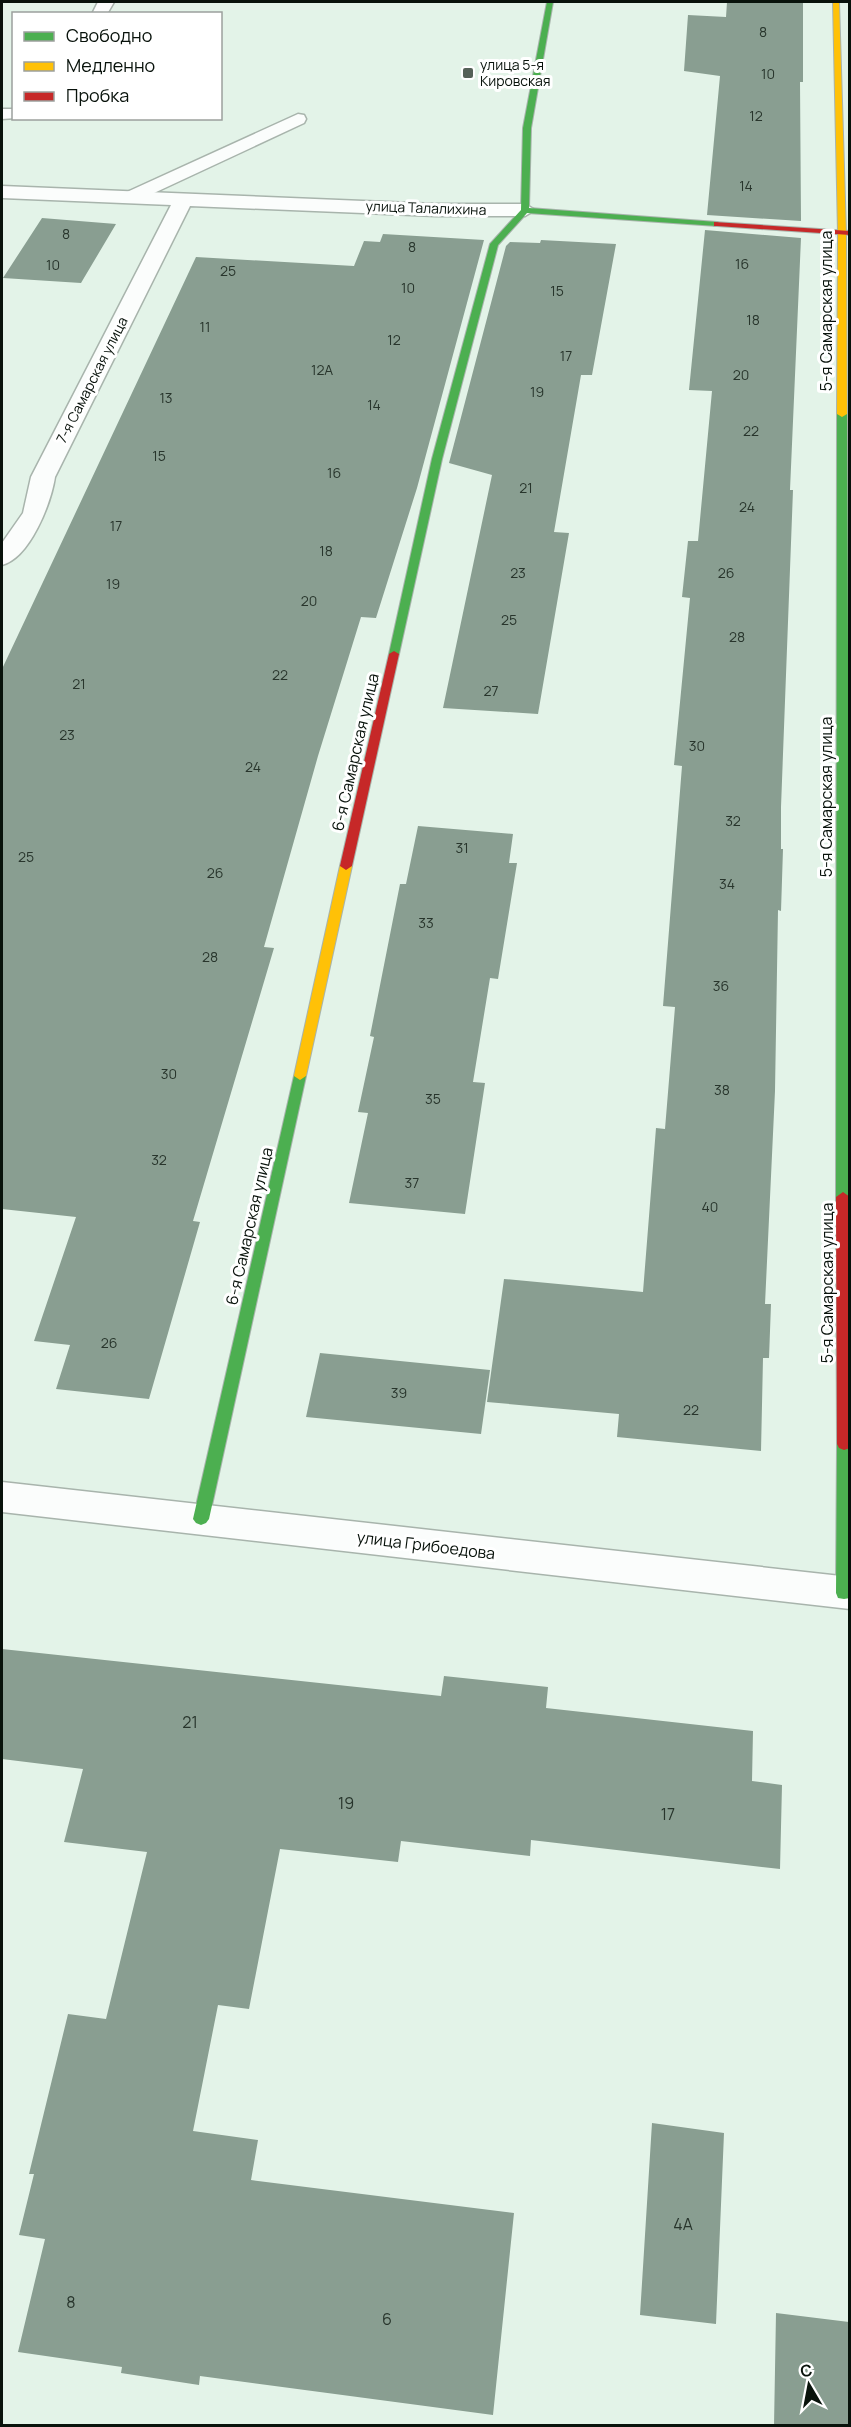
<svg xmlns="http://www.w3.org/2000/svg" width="851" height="2427" viewBox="0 0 851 2427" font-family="Manrope,sans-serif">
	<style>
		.building { fill: #899e91 }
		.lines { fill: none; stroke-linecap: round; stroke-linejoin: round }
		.lane-casing { stroke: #a8b4ac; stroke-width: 3 }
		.street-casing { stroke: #a8b4ac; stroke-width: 3 }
		.fast-casing { stroke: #a8b4ac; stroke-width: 2 }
		.slow-casing { stroke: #a8b4ac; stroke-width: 2 }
		.jam-casing { stroke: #a8b4ac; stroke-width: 2 }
		.lane { fill: #fbfdfc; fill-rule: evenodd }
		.street { fill: #fbfdfc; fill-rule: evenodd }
		.fast { fill: #4caf50; fill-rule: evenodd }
		.slow { fill: #ffc107; fill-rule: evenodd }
		.jam { fill: #c62828; fill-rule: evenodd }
		.poi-dot { fill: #556158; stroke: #fff; stroke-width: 2 }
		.labels { text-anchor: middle; stroke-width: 6; stroke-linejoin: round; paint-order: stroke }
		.number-label { font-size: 14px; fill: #28352c }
		.far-poi-label { font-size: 14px; fill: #08120b; stroke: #fff; text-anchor: start }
		.far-street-label { font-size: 14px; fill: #08120b; stroke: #fff }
		.street-label { font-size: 16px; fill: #08120b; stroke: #fff }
		.near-number-label { font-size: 16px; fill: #28352c }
	</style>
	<rect width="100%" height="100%" fill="#e3f3e8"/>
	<path class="building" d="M 727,2 L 803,2 L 803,82 L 800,82 L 801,221 L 707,215 L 720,76 L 684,71 L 688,15 L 726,17 Z
		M 42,218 L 116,224 L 81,283 L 3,278 Z
		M 705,230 L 801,238 L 790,490 L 793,490 L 781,807 L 781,849 L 783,849 L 781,911 L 778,910 L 775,1091 L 765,1304 L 771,1304 L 769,1358 L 763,1358 L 761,1451 L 617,1437 L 619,1414 L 487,1402 L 504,1279 L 643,1292 L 656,1128 L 665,1129 L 675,1007 L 663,1006 L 682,766 L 674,765 L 690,598 L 682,597 L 688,541 L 698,541 L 712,391 L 689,390 Z
		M 383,234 L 484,240 L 417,488 L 376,618 L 361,617 L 318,756 L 264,947 L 274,948 L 193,1221 L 200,1222 L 149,1399 L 56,1389 L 70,1345 L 34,1341 L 76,1217 L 2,1209 L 2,669 L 196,257 L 354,266 L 364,241 L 380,242 Z
		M 541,240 L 616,244 L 592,375 L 581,375 L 554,532 L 569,533 L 538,714 L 443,708 L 492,475 L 449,463 L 506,246 L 510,242 L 540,243 Z
		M 418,826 L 513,834 L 509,863 L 517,863 L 498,979 L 490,978 L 473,1082 L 485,1083 L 465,1214 L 349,1203 L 368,1113 L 358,1112 L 374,1037 L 370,1036 L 400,884 L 406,884 Z
		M 320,1353 L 490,1370 L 481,1434 L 306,1417 Z
		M 2,1649 L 441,1696 L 444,1676 L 548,1687 L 546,1708 L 753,1731 L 752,1781 L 782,1785 L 780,1869 L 531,1840 L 530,1856 L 401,1841 L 398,1862 L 280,1849 L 249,2009 L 218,2005 L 193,2131 L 258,2140 L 251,2180 L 514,2213 L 493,2415 L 200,2376 L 199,2385 L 121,2373 L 122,2367 L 18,2352 L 45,2239 L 19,2235 L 34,2174 L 29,2174 L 68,2014 L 106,2019 L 147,1852 L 64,1842 L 83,1769 L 2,1759 Z
		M 652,2123 L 724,2133 L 716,2324 L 640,2315 Z
		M 776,2313 L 849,2322 L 849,2426 L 774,2426 Z"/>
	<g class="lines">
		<g class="lane-casing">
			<path id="lane" d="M 98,2 L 114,2 L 107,14 L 92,14 Z
				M 2,109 L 14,109 L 14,118 L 16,118 L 2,119 Z
				M 298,114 L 304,115 L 306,119 L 304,123 L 139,200 L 133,201 L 124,196 L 127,192 Z"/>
		</g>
		<g class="street-casing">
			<path id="street" d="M 2,186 L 436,204 L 525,204 L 535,210 L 525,216 L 436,216 L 190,206 L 55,477 C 51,503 30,558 2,565 L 2,543 L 23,513 L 31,477 L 171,205 L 2,198 Z
				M 2,1482 L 850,1577 L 850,1609 L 2,1512 Z"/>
		</g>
		<g class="fast-casing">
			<path id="fast" d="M 547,2 L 553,2 L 531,128 L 529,208 L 717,222 L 721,224 L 717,226 L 527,213 L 498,245 L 442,459 L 399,654 L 394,657 L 389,654 L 432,459 L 490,244 L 521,210 L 523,128 Z
				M 842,411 L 847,414 L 850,1147 L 850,1197 L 843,1202 L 836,1197 L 837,414 Z
				M 300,1072 L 306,1076 L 209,1519 L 206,1523 L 201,1525 L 196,1523 L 193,1519 L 294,1076 Z
				M 844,1438 L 850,1440 L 850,1598 L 844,1599 L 838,1598 L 836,1593 L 837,1444 L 839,1440 Z"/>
		</g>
		<g class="slow-casing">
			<path id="slow" d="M 833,2 L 839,2 L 846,233 L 847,414 L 842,417 L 837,414 L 838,233 Z
				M 346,862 L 352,866 L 306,1076 L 300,1080 L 294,1076 L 340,866 Z"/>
		</g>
		<g class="jam-casing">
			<path id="jam" d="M 714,222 L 850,231 L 850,235 L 717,226 L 714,226 Z
				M 394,651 L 399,654 L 352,866 L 346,870 L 340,866 L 389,654 Z
				M 843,1192 L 850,1197 L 850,1448 L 844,1450 L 839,1448 L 837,1444 L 836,1197 Z"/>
		</g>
		<use href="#lane" class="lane"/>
		<use href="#street" class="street"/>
		<use href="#fast" class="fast"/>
		<use href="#slow" class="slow"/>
		<use href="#jam" class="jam"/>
	</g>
	<rect class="poi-dot" x="462" y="67" width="12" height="12" rx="3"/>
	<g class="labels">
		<g class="number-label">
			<text x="763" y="37">8</text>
			<text x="768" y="79">10</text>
			<text x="756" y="121">12</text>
			<text x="746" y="191">14</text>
			<text x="66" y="239">8</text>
			<text x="412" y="252">8</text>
			<text x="742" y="269">16</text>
			<text x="53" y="270">10</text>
			<text x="228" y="276">25</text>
			<text x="408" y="293">10</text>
			<text x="557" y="296">15</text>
			<text x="753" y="325">18</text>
			<text x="205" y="332">11</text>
			<text x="394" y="345">12</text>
			<text x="566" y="361">17</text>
			<text x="322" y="375">12А</text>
			<text x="741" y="380">20</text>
			<text x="537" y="397">19</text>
			<text x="166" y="403">13</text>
			<text x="374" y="410">14</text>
			<text x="751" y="436">22</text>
			<text x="159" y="461">15</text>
			<text x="334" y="478">16</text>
			<text x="526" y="493">21</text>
			<text x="747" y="512">24</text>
			<text x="116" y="531">17</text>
			<text x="326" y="556">18</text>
			<text x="518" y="578">23</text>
			<text x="726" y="578">26</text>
			<text x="113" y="589">19</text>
			<text x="309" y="606">20</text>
			<text x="509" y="625">25</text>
			<text x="737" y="642">28</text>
			<text x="280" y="680">22</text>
			<text x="79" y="689">21</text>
			<text x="491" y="696">27</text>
			<text x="67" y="740">23</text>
			<text x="697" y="751">30</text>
			<text x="253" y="772">24</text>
			<text x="733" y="826">32</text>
			<text x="462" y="853">31</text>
			<text x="26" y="862">25</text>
			<text x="215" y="878">26</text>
			<text x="727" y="889">34</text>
			<text x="426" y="928">33</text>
			<text x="210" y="962">28</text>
			<text x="721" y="991">36</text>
			<text x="169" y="1079">30</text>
			<text x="722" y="1095">38</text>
			<text x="433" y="1104">35</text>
			<text x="159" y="1165">32</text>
			<text x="412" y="1188">37</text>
			<text x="710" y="1212">40</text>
			<text x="109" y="1348">26</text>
			<text x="399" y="1398">39</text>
			<text x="691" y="1415">22</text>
		</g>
		<g class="far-poi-label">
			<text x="480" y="70">улица 5-я<tspan x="480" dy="16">Кировская</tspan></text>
		</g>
		<g class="far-street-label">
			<text transform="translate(426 208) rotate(2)" y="5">улица Талалихина</text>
			<text transform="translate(92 380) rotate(-63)" y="5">7-я Самарская улица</text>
		</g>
		<g class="street-label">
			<text transform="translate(826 311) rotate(-90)" y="6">5-я Самарская улица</text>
			<text transform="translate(355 752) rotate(-77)" y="6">6-я Самарская улица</text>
			<text transform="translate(826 797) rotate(-90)" y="6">5-я Самарская улица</text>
			<text transform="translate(249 1226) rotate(-77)" y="6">6-я Самарская улица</text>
			<text transform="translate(827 1283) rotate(-90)" y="6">5-я Самарская улица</text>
			<text transform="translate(426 1545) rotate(7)" y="6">улица Грибоедова</text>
		</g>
		<g class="near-number-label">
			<text x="190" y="1728">21</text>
			<text x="346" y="1809">19</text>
			<text x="668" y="1820">17</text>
			<text x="683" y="2230">4А</text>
			<text x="71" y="2308">8</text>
			<text x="387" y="2325">6</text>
		</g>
	</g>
	<rect width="851" height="2427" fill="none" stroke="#08120b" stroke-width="6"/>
	<rect x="12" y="12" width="210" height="108" fill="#ffffff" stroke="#9ca09d" stroke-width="1.5"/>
	<rect x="24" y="32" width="30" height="9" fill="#4caf50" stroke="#9ca09d" stroke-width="1.5"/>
	<text x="66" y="42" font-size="18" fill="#08120b">Свободно</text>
	<rect x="24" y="62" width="30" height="9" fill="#ffc107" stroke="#9ca09d" stroke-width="1.5"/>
	<text x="66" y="72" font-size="18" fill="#08120b">Медленно</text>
	<rect x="24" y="92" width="30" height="9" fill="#c62828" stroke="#9ca09d" stroke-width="1.5"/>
	<text x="66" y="102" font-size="18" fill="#08120b">Пробка</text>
	<g transform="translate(809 2385) rotate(350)" stroke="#ffffff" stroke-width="4.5" paint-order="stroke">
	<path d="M0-4.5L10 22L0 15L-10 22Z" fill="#08120b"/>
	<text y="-9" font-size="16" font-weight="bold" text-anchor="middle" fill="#08120b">С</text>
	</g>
</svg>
